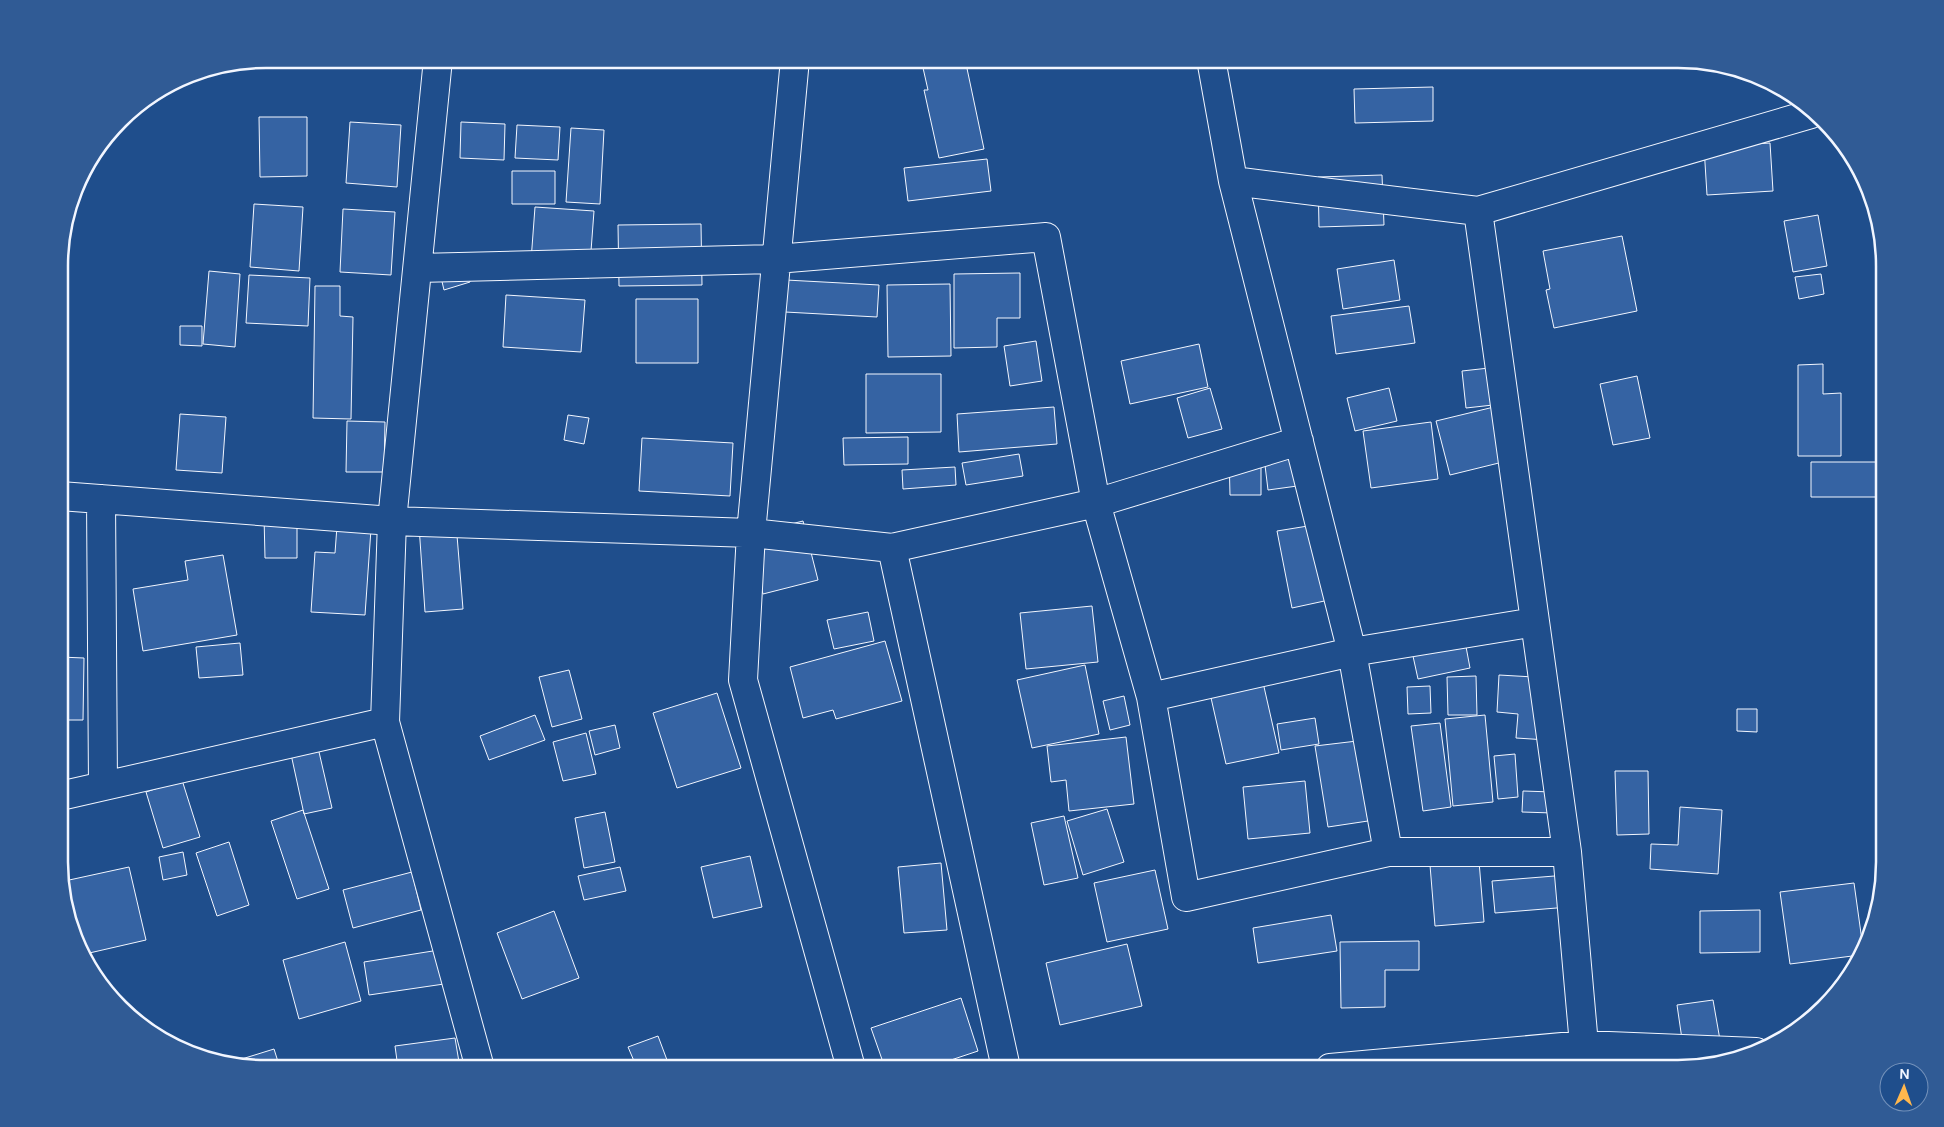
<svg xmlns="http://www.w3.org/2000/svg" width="1944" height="1127" viewBox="0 0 1944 1127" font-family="'DM Sans',sans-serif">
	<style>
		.building { fill: #3563a3; stroke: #f2f6ff }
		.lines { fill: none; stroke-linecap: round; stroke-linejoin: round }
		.minor-casing { stroke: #f2f6ff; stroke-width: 30 }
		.minor { stroke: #1f4e8c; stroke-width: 28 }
		.rim { fill: none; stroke: #f2f6ff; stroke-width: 2.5 }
	</style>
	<rect width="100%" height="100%" fill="#1f4e8c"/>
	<path class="building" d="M 921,59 L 965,59 L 984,149 L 939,158 L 924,90 L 928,90 Z
		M 1433,87 L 1433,121 L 1355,123 L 1354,89 Z
		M 259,117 L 307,117 L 307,176 L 260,177 Z
		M 350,122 L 401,125 L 397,187 L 346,183 Z
		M 461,122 L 505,124 L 504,160 L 460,158 Z
		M 517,125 L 560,127 L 558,160 L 515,158 Z
		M 571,128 L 604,130 L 600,204 L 566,202 Z
		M 1770,143 L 1773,191 L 1707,195 L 1704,147 Z
		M 987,159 L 991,191 L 908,201 L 904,168 Z
		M 512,171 L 555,171 L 555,204 L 512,204 Z
		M 1382,175 L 1384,225 L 1319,227 L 1318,177 Z
		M 254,204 L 303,207 L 299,271 L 250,267 Z
		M 535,207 L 594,211 L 589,278 L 530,274 Z
		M 343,209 L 395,212 L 391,275 L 340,272 Z
		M 1818,215 L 1827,266 L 1793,272 L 1784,221 Z
		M 701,224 L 702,285 L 619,286 L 618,225 Z
		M 1622,236 L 1637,311 L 1554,328 L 1546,290 L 1550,289 L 1543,251 Z
		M 1394,260 L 1400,300 L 1343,309 L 1337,269 Z
		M 465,262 L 470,282 L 444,290 L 439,269 Z
		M 209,271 L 240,274 L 235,347 L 203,344 Z
		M 1020,273 L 1020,318 L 997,318 L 997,347 L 954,348 L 954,274 Z
		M 1821,274 L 1824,294 L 1799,299 L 1795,277 Z
		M 249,275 L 310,278 L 308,326 L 246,323 Z
		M 786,280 L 879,285 L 877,317 L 785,312 Z
		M 950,284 L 951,356 L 888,357 L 887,285 Z
		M 315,286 L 340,286 L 340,316 L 353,317 L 351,419 L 313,418 Z
		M 506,295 L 585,300 L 581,352 L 503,347 Z
		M 636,299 L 698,299 L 698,363 L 636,363 Z
		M 1409,306 L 1415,343 L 1336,354 L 1331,316 Z
		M 180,326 L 202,326 L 202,346 L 180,345 Z
		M 1036,341 L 1042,381 L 1010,386 L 1004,346 Z
		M 1199,344 L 1208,387 L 1130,404 L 1121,361 Z
		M 1823,364 L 1823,394 L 1841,393 L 1841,456 L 1798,456 L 1798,365 Z
		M 1489,368 L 1493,405 L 1466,408 L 1462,371 Z
		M 866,374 L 941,374 L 941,432 L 866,433 Z
		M 1637,376 L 1650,438 L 1613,445 L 1600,384 Z
		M 1210,388 L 1222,429 L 1188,438 L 1177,398 Z
		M 1389,388 L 1397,421 L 1355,431 L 1347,398 Z
		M 1498,406 L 1511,460 L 1450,475 L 1436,421 Z
		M 1054,407 L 1057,444 L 959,452 L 957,414 Z
		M 180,414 L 226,417 L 222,473 L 176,470 Z
		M 568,415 L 589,418 L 584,444 L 564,440 Z
		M 347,421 L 385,422 L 384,472 L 346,472 Z
		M 1431,422 L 1438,479 L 1371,488 L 1363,431 Z
		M 908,437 L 908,464 L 844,465 L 843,438 Z
		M 642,438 L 733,443 L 730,496 L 639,491 Z
		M 1307,451 L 1312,484 L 1268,490 L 1264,457 Z
		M 1019,454 L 1023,476 L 966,485 L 962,463 Z
		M 1229,455 L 1261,456 L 1261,495 L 1230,495 Z
		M 1811,462 L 1885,462 L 1885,497 L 1811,497 Z
		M 955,467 L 956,485 L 903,489 L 902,470 Z
		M 264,516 L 297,516 L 297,558 L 265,558 Z
		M 803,521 L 818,580 L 763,594 L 747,535 Z
		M 456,523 L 463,609 L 425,612 L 419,526 Z
		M 1314,525 L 1329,600 L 1292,608 L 1277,531 Z
		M 337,526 L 371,529 L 365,615 L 311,612 L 315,552 L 335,553 Z
		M 223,555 L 237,635 L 143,651 L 133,589 L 188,580 L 185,561 Z
		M 1092,606 L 1098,662 L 1026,669 L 1020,613 Z
		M 868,612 L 874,641 L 834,649 L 827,620 Z
		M 1464,636 L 1470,668 L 1418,679 L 1411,647 Z
		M 885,641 L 902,701 L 836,719 L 833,710 L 803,718 L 790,667 Z
		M 240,643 L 243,675 L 199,678 L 196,647 Z
		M 60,657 L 84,658 L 83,720 L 60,720 Z
		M 1085,665 L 1099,734 L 1032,748 L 1017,680 Z
		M 569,670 L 582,719 L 552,727 L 539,677 Z
		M 1499,675 L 1551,678 L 1547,740 L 1516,738 L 1518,714 L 1497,712 Z
		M 1476,676 L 1477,715 L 1448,715 L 1447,677 Z
		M 1262,678 L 1279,753 L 1226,764 L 1209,689 Z
		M 1430,686 L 1431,713 L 1408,714 L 1407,687 Z
		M 717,693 L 741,768 L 677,788 L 653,713 Z
		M 1124,696 L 1130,725 L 1110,730 L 1103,701 Z
		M 1737,709 L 1757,709 L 1757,732 L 1737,731 Z
		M 535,715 L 545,740 L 489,760 L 480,736 Z
		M 1485,715 L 1493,802 L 1453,806 L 1445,719 Z
		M 1315,718 L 1319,744 L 1281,750 L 1277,724 Z
		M 1440,723 L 1451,807 L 1423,811 L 1411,726 Z
		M 615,725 L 620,748 L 595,755 L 589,731 Z
		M 586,733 L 596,774 L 563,781 L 553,742 Z
		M 1126,737 L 1134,804 L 1069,811 L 1066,780 L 1051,782 L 1047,746 Z
		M 316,739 L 332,808 L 304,814 L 289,745 Z
		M 1357,741 L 1368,821 L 1328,827 L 1315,746 Z
		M 1515,754 L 1518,797 L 1498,799 L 1494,756 Z
		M 1615,771 L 1648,771 L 1649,834 L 1617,835 Z
		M 182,780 L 200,837 L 163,848 L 146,792 Z
		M 1305,781 L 1310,833 L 1248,839 L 1243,787 Z
		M 1523,791 L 1553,792 L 1553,813 L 1522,812 Z
		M 1680,807 L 1722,810 L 1718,874 L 1650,869 L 1651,844 L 1678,845 Z
		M 1107,809 L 1124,862 L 1083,875 L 1067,821 Z
		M 303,810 L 329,889 L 297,899 L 271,821 Z
		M 605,812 L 615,862 L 584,868 L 575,818 Z
		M 1064,816 L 1078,878 L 1044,885 L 1031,823 Z
		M 229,842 L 249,905 L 217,916 L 196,853 Z
		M 1478,849 L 1484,922 L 1435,926 L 1429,853 Z
		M 183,852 L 187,875 L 163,880 L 159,857 Z
		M 750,856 L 762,907 L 713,918 L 701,867 Z
		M 941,863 L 947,930 L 904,933 L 898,867 Z
		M 129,867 L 146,940 L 85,954 L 60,888 L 60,882 Z
		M 620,867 L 626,891 L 584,900 L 578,876 Z
		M 1155,870 L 1168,929 L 1107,942 L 1094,883 Z
		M 412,872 L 421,910 L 353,928 L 343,890 Z
		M 1567,875 L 1569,907 L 1495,913 L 1492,881 Z
		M 1854,883 L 1863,948 L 1860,955 L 1790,964 L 1780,892 Z
		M 1760,910 L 1760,952 L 1700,953 L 1700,911 Z
		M 554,911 L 579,978 L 522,999 L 497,933 Z
		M 1331,915 L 1337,951 L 1258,963 L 1253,928 Z
		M 1419,941 L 1419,970 L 1385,970 L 1385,1007 L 1341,1008 L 1340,942 Z
		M 345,942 L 361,1001 L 299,1019 L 283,960 Z
		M 1127,944 L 1142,1006 L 1060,1025 L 1046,963 Z
		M 439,950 L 444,984 L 369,995 L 364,962 Z
		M 961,998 L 978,1051 L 942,1063 L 944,1068 L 885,1068 L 871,1028 Z
		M 1713,1000 L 1720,1040 L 1683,1046 L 1677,1005 Z
		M 658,1036 L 670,1068 L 637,1068 L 628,1047 Z
		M 455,1038 L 460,1068 L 398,1068 L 395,1046 Z
		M 1591,1042 L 1592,1068 L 1555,1068 L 1554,1043 Z
		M 274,1049 L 280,1068 L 266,1068 L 229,1063 Z
		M 730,1061 L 733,1068 L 712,1068 Z"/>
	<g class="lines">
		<g class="minor-casing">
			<path id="minor" d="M 438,59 L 392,521 L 385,722 L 480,1068
				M 795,59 L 751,533 L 743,680 L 851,1068
				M 1211,59 L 1233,181 L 1352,652 L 1388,852
				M 1233,181 L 1478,211 L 1567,852 L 1584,1045
				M 1478,211 L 1811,114
				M 418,268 L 776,259 L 1046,237 L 1096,503 L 1151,697 L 1186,897 L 1388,852 L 1567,852
				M 60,496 L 392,521 L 751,533 L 892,548 L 1096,503 L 1299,441
				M 101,499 L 103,786
				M 892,548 L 1006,1068
				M 1151,697 L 1352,652 L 1535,622
				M 60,796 L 385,722
				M 1330,1068 L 1584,1045 L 1756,1052"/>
		</g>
		<use href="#minor" class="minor"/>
	</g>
	<path d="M0 0H1944V1127H0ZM266 68H1678A198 198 0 0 1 1876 266V862A198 198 0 0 1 1678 1060H266A198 198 0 0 1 68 862V266A198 198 0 0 1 266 68Z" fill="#305b95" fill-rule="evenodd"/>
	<path class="rim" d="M266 68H1678A198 198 0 0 1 1876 266V862A198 198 0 0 1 1678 1060H266A198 198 0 0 1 68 862V266A198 198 0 0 1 266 68Z"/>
	<g transform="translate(1904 1087) rotate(2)"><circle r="24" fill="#1f4e8c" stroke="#7391ba"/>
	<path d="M0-4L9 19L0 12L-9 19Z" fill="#ffb74d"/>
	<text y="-8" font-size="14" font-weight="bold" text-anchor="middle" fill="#f2f6ff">N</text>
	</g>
</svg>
